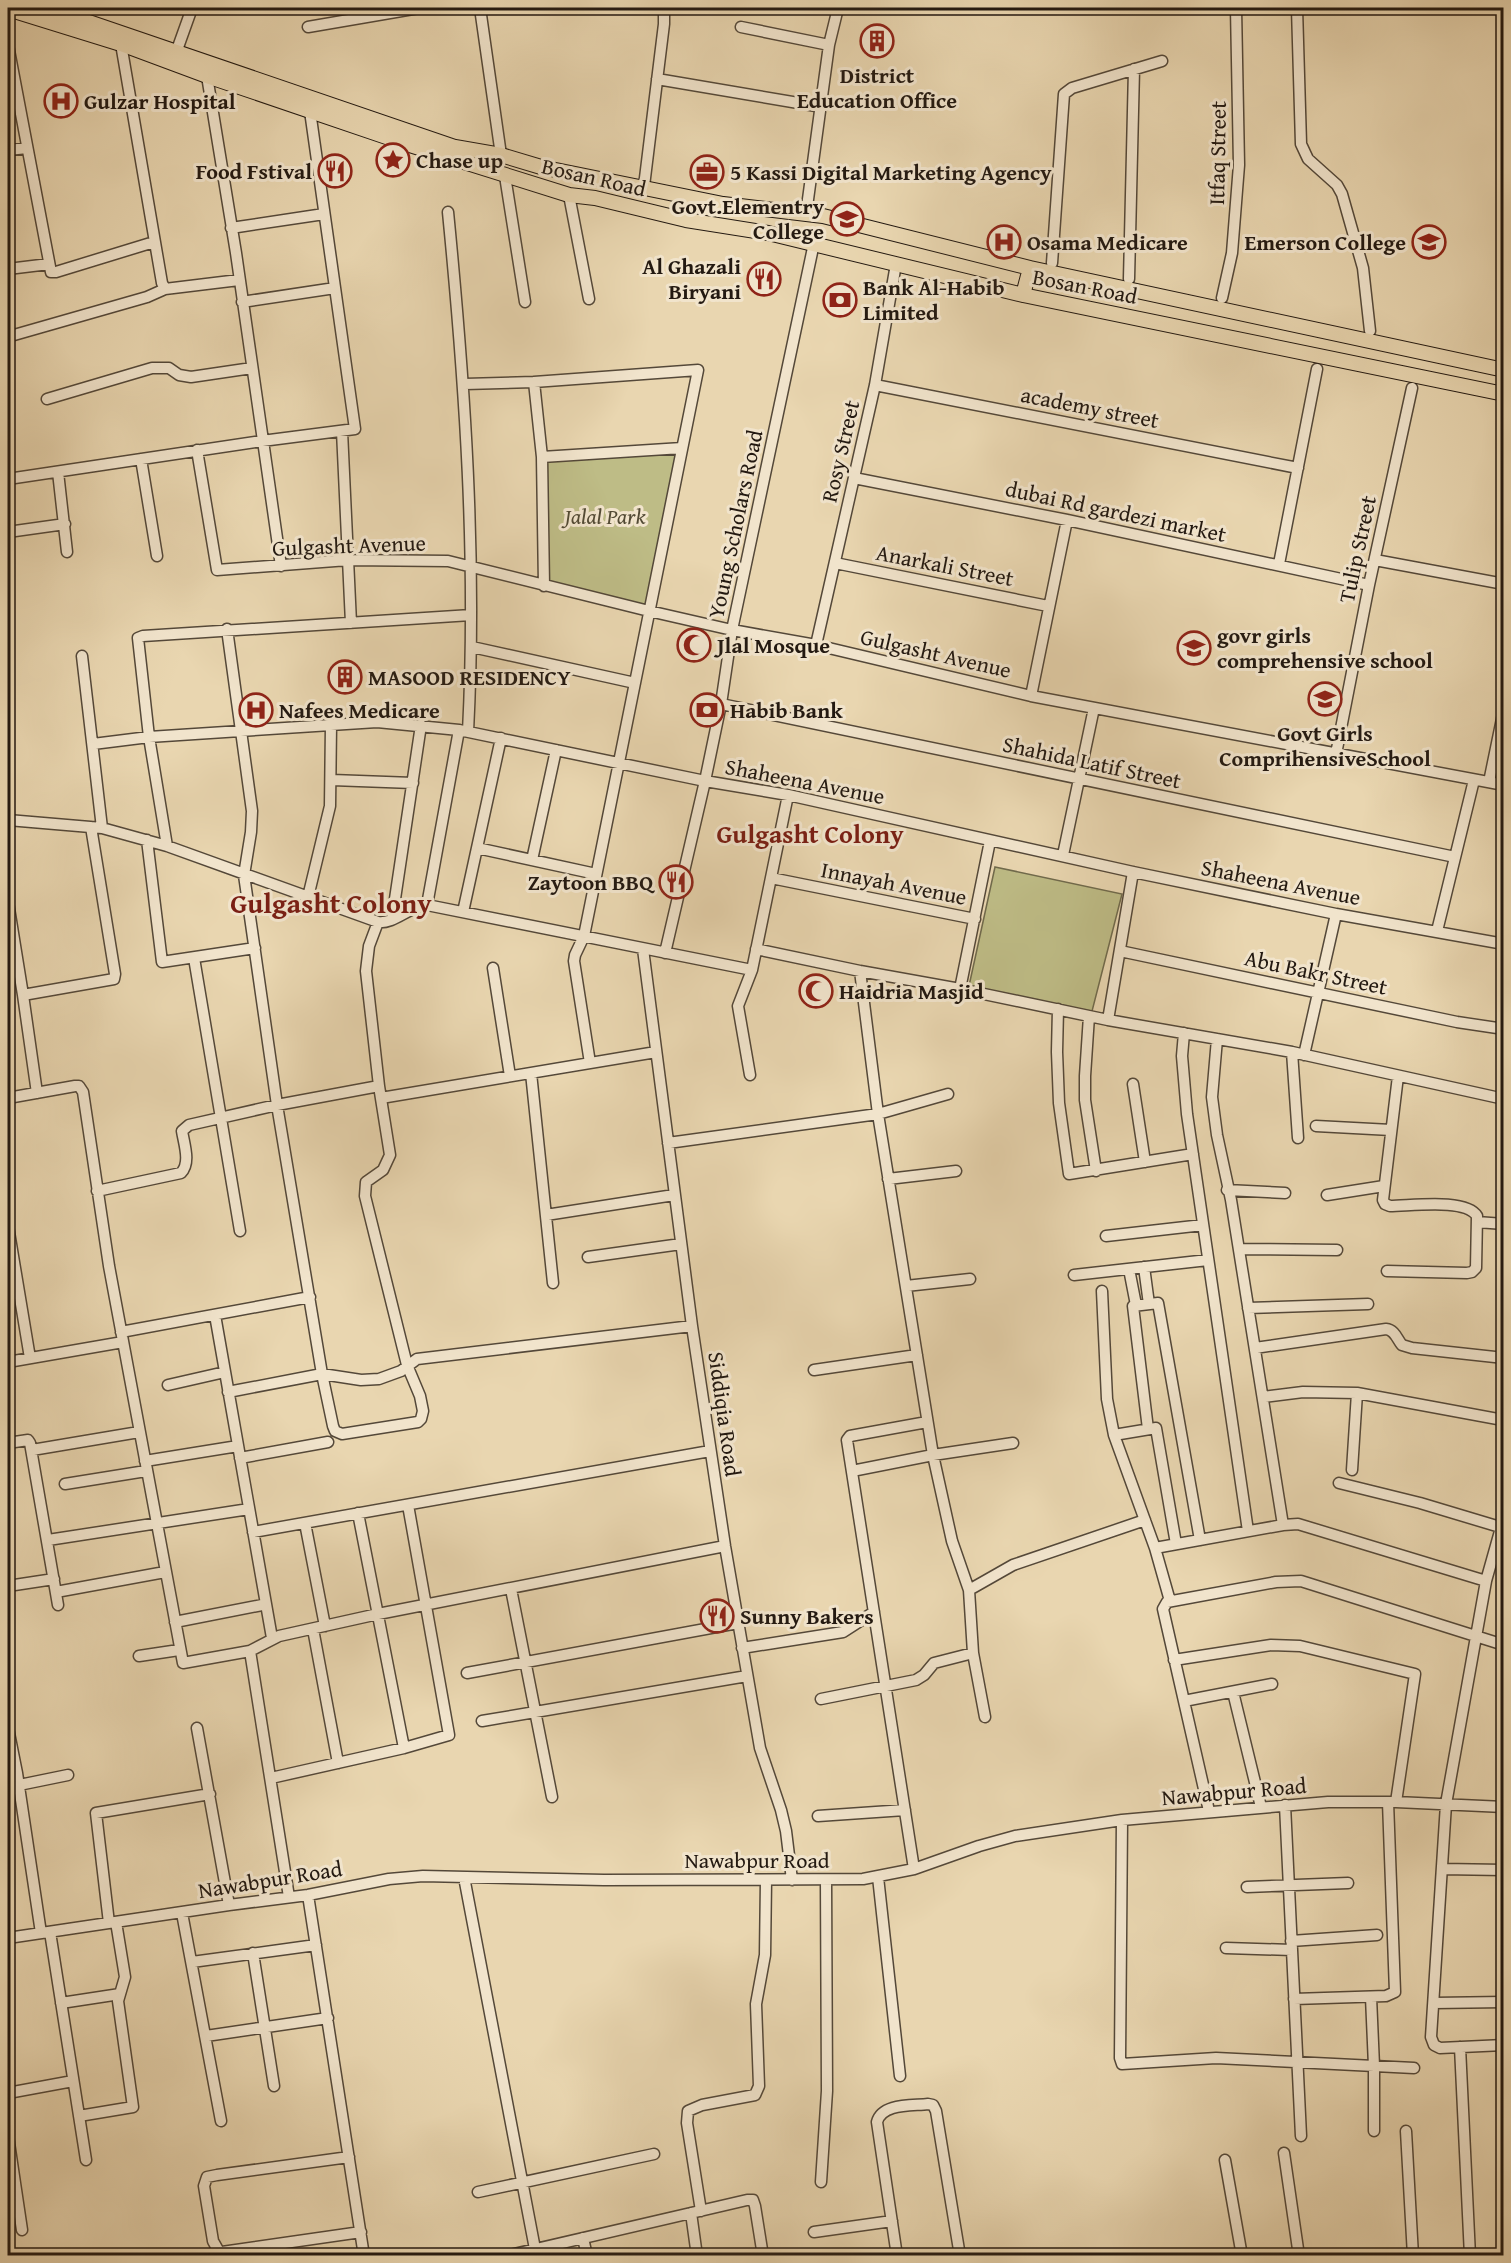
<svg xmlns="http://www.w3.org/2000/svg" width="1511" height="2263" viewBox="0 0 1511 2263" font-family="'Gentium Book Plus',serif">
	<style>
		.green { fill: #bebc86; stroke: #706a4c; stroke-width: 1.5 }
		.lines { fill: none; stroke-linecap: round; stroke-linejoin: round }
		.minor-casing { stroke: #544839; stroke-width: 13 }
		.major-casing { stroke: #231911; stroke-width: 16 }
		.minor { stroke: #f1e4cc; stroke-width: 10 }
		.major { stroke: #e9d6b0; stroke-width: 14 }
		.labels { text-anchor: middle; stroke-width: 6; stroke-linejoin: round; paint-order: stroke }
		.poi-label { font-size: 22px; font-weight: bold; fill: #231911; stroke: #f1e4cc; text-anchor: start }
		.street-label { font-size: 22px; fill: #231911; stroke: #f1e4cc }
		.park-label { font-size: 22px; font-style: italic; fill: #524a34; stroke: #f1e4cc }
		.quarter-label { font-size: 26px; font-weight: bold; fill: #7a1f14; stroke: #f1e4cc }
		.district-label { font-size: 28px; font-weight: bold; fill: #7a1f14; stroke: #f1e4cc }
	</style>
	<rect width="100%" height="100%" fill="#e9d6b0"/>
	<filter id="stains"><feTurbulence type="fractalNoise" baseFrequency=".00333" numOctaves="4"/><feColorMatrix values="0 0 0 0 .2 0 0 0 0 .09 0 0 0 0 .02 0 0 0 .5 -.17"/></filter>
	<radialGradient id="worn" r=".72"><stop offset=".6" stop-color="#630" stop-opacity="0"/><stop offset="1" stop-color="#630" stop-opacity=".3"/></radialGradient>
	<path class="green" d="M 682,448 L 649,611 L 544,586 L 542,457 Z
		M 995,867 L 1122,894 L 1090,1019 L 967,995 Z"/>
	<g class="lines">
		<g class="minor-casing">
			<path id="minor" d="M 480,8 L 501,155
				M 1297,8 L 1301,144 L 1308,159 L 1337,185 L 1342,194 L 1363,268 L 1370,331
				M 85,11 L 85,8
				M 308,27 L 419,8
				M 741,27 L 829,45
				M 121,44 L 162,283 L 165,289
				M 8,45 L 51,272 L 56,272 L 154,242
				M 177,50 L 192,8
				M 207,76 L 236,253 L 281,566
				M 657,79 L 822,107
				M 8,150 L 27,148
				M 505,176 L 525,302
				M 644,186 L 664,24 L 664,8
				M 569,195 L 589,299
				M 448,212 C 465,385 477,558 468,732
				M 806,214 L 829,45 L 838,8
				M 231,228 L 324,214
				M 1052,263 L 1064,94 L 1072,88 L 1162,61
				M 8,269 L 49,264
				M 1129,279 L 1134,69
				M 1222,298 L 1232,253 L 1239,165 L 1236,8
				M 242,302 L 335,288
				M 14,335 L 147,297 L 165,289 L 239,280
				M 534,382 L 542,457 L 544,586
				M 465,384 L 534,382 L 698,370 L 584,936 L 575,955 L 574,961 L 590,1063
				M 875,385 L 1298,468
				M 47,399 L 152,368 L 169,368 L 179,375 L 191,377 L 252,368
				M 342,431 L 351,623
				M 197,450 L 217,570 L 348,560 L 448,561 L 649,611 L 732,630 L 816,645 L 1031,696 L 1504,785
				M 542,457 L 682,448
				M 141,459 L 157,556
				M 58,472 L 67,552
				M 854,478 L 1067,520 L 1369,585
				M 8,479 L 262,441 L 355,429 L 310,111
				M 8,532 L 65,524
				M 1375,560 L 1504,584
				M 835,563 L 1048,606
				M 1279,564 L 1317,369
				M 227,629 L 252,811 L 251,832 L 244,875 L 277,1105 L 322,1374 L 333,1426 L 335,1431 L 342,1434 L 418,1422 L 421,1419 L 423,1411 L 420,1396 L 407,1365 L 365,1196 L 366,1182 L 383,1170 L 390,1155 L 379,1086 L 366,971 L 369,946 L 378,922
				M 816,645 L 875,385 L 896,264
				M 472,647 L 635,683
				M 82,656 L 102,828
				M 1031,696 L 1067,520
				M 721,704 L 1455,857
				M 93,744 L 149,737 L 377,722 L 459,730 L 705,781 L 788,795 L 1133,872 L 1336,914 L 1504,944
				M 1336,754 L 1369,585 L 1412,388
				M 332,780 L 413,783
				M 1489,782 L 1504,709
				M 8,820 L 102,828 L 167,846 L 378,922 C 395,924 409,906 427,905 L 752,970
				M 147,840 L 162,962 L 255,948
				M 167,846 L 149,737 L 138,638 L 143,636 L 471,615
				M 477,848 L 596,874
				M 1063,855 L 1094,708
				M 532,860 L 556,750
				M 771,878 L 975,919
				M 308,897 L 330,806 L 331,725
				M 8,902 L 23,995 L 37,1093
				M 427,905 L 459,730
				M 463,912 L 501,738
				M 392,919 L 421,725
				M 1437,931 L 1474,780
				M 643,949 L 692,1326 L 725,1546 L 760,1748 L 781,1810 L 786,1831 L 792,1880
				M 756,949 L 860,971 L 960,989 L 1108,1020 L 1292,1052 L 1504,1099
				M 1120,951 L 1457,1022 L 1504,1029
				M 665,953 L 705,781 L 721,704 L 732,630 L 814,243
				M 194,958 L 240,1231
				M 493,968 L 510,1076
				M 860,971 L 878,1114 L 933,1455 L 952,1541 L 969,1590 L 973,1653 L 985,1717
				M 960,989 L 990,841
				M 23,995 L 114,979 L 115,974 L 91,827
				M 1058,1009 L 1057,1052 L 1059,1103 L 1069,1174 L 1193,1154
				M 1089,1016 L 1085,1076 L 1085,1100 L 1096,1171
				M 1108,1020 L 1133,872
				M 1184,1033 L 1182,1056 L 1187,1114 L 1248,1531
				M 1217,1039 L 1212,1097 L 1217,1135 L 1231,1200 L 1283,1525
				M 1292,1052 L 1298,1138
				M 1304,1055 L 1336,914
				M 531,1073 L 553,1283
				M 750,1075 L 738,1006 L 752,970 L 788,795
				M 1133,1084 L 1145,1162
				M 8,1098 L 75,1086 L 79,1086 L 83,1092 L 109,1266 L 183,1663 L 250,1651 L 279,1636 L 378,1614 L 725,1546
				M 381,1098 L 656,1052
				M 1316,1126 L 1391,1130
				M 668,1143 L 878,1114 L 948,1094
				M 888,1179 L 956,1171
				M 1227,1190 L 1285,1193
				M 97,1191 L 181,1173 C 191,1163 184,1144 182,1131 L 189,1125 L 277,1105 L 379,1086
				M 1327,1195 L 1384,1186
				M 546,1215 L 674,1195
				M 1477,1222 L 1504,1224
				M 8,1226 L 30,1358
				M 1106,1236 L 1203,1225
				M 1239,1249 L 1337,1250
				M 588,1257 L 681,1244
				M 1144,1267 L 1149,1304
				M 1129,1269 L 1136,1305
				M 1387,1271 L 1467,1273 L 1472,1272 L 1476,1268 L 1477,1216 C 1466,1198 1411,1206 1390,1206 L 1385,1204 L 1383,1200 L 1398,1076
				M 1074,1275 L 1208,1260
				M 906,1286 L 970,1279
				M 1102,1291 L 1107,1399 L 1114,1435 L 1155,1548 L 1170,1601
				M 1248,1308 L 1368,1304
				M 215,1315 L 272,1638
				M 121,1332 L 310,1297
				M 1255,1348 L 1386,1329 C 1395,1330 1397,1339 1402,1345 L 1412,1348 L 1504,1358
				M 8,1362 L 123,1342
				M 814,1370 L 917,1355
				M 168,1385 L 225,1372
				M 228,1392 L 322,1374 L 361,1380 L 379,1379 L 401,1371 L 417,1359 L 692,1326
				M 1263,1397 L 1303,1392 L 1357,1393 L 1503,1420
				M 1148,1429 L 1133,1306 L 1158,1303 L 1200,1540
				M 1114,1435 L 1156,1428 L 1176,1544
				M 8,1443 L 28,1440 L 30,1443 L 58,1605
				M 32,1450 L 139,1432
				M 240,1458 L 328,1442
				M 145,1461 L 238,1446
				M 1352,1470 L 1357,1393
				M 852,1471 L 933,1455 L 1013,1443
				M 1339,1483 L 1420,1503 L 1500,1527
				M 65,1484 L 146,1471
				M 358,1513 L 404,1748
				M 1504,1517 L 1486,1581 L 1446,1804 L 1431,2037 L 1434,2045 L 1440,2048 L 1504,2045
				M 305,1523 L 325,1626
				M 253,1532 L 710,1451
				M 48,1540 L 249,1509
				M 1155,1548 L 1283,1525 L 1298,1524 L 1486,1581
				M 8,1586 L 54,1579
				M 511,1589 L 552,1797
				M 969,1590 L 1013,1565 L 1145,1520
				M 56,1592 L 165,1572
				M 175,1622 L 262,1605
				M 313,1629 L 338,1763
				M 742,1648 L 843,1632 L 874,1612
				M 250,1651 L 289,1897
				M 139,1656 L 179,1650
				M 1174,1660 L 1271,1645 L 1300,1646 L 1415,1674 L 1396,1802
				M 467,1673 L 738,1623
				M 1233,1692 L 1261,1807
				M 821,1699 L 916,1680 L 924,1675 L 934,1663 L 973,1653
				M 1184,1701 L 1272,1684
				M 482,1721 L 747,1676
				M 8,1728 L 17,1773 L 41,1933
				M 197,1728 L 229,1905
				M 271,1778 L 404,1748 L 449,1735 L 408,1505
				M 19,1785 L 68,1775
				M 1285,1805 L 1301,2136
				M 1209,1811 L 1163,1609 L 1167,1602 L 1276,1582 L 1301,1581 L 1504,1645
				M 818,1816 L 905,1810
				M 1122,1820 L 1120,2058 L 1122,2064 L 1216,2058 L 1414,2068
				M 914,1869 L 847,1440 L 850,1436 L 927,1422
				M 1442,1869 L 1504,1870
				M 464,1877 L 535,2249
				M 878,1877 L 900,2076
				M 1247,1887 L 1348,1883
				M 308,1895 L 364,2256
				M 182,1913 L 221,2121
				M 109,1923 L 96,1813 L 210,1794
				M 50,1932 L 86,2160
				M 8,1938 L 229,1905 L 308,1895 L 389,1879 L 423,1876 L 604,1880 L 863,1879 L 914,1869 L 979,1846 L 1015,1836 L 1122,1820 L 1328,1802 L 1396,1802 L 1504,1807
				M 1291,1941 L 1377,1935
				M 1226,1948 L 1292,1950
				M 253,1953 L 274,2086
				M 192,1962 L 316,1945
				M 1371,1997 L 1374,2066 L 1374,2131
				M 1294,1999 L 1386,1996 L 1395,1992 L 1388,1802
				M 61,2003 L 120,1994
				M 1434,2003 L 1504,2002
				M 206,2036 L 328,2018
				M 1460,2047 L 1470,2256
				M 8,2093 L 73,2081
				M 79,2116 L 133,2107 L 118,2001 L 125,1977 L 116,1922
				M 1406,2131 L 1413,2256
				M 8,2136 L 22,2230
				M 1284,2153 L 1299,2256
				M 349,2157 L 217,2175 L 207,2177 L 204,2186 L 213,2241 L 218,2250 L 222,2252 L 361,2232
				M 1225,2160 L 1242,2256
				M 821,2182 L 827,2091 L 826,1880
				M 478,2192 L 654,2154
				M 701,2211 L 687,2123 L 688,2111 L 702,2105 L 755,2095 L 759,2086 L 756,2004 L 765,1955 L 766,1880
				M 691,2213 L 697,2256
				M 814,2232 L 892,2221
				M 583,2238 L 587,2256
				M 506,2256 L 747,2200 L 753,2200 L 755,2206 L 763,2256
				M 897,2256 L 877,2122 C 882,2103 912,2106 928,2104 L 933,2105 L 936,2111 L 960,2256"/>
		</g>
		<g class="major-casing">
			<path id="major" d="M 48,8 L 455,147 L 501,155 L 541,167 L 723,204 L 823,216 L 1030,268 L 1504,370
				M 8,9 L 121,44 L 207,76 L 410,145 L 569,195 L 595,198 L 686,220 L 768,233 L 1023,295 L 1504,394
				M 1023,295 L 1030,268"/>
		</g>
		<use href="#minor" class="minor"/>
		<use href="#major" class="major"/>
	</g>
	<defs>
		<g id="building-ring" transform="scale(1.725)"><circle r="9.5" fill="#f1e4cc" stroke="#8f2418" stroke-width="1.5"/><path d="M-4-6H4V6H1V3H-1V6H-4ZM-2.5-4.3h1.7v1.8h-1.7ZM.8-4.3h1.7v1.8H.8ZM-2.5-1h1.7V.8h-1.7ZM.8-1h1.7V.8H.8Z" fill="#8f2418"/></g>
		<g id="hospital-ring" transform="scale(1.725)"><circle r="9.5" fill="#f1e4cc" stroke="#8f2418" stroke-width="1.5"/><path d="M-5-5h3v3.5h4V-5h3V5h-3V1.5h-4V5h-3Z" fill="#8f2418"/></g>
		<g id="sight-ring" transform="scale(1.725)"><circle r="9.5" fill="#f1e4cc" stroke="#8f2418" stroke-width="1.5"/><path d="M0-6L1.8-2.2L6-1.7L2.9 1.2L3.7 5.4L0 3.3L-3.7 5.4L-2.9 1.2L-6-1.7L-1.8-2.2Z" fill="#8f2418"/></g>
		<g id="restaurant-ring" transform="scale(1.725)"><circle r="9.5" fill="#f1e4cc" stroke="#8f2418" stroke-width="1.5"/><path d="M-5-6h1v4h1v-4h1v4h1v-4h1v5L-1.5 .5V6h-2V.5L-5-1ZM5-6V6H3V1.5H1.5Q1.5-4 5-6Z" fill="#8f2418"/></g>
		<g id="office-ring" transform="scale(1.725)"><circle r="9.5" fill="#f1e4cc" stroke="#8f2418" stroke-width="1.5"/><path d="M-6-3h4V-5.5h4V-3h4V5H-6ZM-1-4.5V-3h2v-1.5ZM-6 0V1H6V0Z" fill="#8f2418"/></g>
		<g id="school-ring" transform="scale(1.725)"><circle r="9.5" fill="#f1e4cc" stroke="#8f2418" stroke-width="1.5"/><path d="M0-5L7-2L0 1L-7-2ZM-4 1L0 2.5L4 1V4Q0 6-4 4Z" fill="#8f2418"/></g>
		<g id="university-ring" transform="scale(1.725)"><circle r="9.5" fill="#f1e4cc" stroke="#8f2418" stroke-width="1.5"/><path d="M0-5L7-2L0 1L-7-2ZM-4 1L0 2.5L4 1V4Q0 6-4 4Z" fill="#8f2418"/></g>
		<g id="bank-ring" transform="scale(1.725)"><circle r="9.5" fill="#f1e4cc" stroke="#8f2418" stroke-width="1.5"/><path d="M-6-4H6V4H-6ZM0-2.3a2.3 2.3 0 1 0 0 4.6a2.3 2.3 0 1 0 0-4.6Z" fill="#8f2418"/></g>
		<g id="mosque-ring" transform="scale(1.725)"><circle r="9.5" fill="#f1e4cc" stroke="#8f2418" stroke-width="1.5"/><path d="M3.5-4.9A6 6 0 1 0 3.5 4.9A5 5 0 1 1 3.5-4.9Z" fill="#8f2418"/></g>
	</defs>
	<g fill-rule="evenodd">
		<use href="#building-ring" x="877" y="41"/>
		<use href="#hospital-ring" x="61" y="101"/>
		<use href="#sight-ring" x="393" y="160"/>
		<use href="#restaurant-ring" x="335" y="171"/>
		<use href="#office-ring" x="707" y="172"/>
		<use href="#school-ring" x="847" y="219"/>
		<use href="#hospital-ring" x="1004" y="242"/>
		<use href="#university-ring" x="1429" y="242"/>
		<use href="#restaurant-ring" x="764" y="279"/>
		<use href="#bank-ring" x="840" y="300"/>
		<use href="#mosque-ring" x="694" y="645"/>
		<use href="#university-ring" x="1194" y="648"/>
		<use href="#building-ring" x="345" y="677"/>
		<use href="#school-ring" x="1325" y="699"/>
		<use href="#hospital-ring" x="256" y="710"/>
		<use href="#bank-ring" x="707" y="710"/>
		<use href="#restaurant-ring" x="676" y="882"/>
		<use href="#mosque-ring" x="816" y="991"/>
		<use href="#restaurant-ring" x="717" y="1616"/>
	</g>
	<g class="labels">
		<g class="poi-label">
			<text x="877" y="83" text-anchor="middle">District<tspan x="877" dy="25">Education Office</tspan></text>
			<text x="84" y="109">Gulzar Hospital</text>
			<text x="416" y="168">Chase up</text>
			<text x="312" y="179" text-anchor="end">Food Fstival</text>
			<text x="730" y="180">5 Kassi Digital Marketing Agency</text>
			<text x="824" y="214" text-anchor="end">Govt.Elementry<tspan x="824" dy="25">College</tspan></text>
			<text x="1027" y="250">Osama Medicare</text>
			<text x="1406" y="250" text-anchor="end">Emerson College</text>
			<text x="741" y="274" text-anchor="end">Al Ghazali<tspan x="741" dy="25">Biryani</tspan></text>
			<text x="863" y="295">Bank Al-Habib<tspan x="863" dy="25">Limited</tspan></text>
			<text x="1217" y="643">govr girls<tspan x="1217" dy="25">comprehensive school</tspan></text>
			<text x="717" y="653">Jlal Mosque</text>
			<text x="368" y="685">MASOOD RESIDENCY</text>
			<text x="279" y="718">Nafees Medicare</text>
			<text x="730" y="718">Habib Bank</text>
			<text x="1325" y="741" text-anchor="middle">Govt Girls<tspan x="1325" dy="25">ComprihensiveSchool</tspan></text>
			<text x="653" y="890" text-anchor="end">Zaytoon BBQ</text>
			<text x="839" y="999">Haidria Masjid</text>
			<text x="740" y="1624">Sunny Bakers</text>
		</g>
		<g class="street-label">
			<text transform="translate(1217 153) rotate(-89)" y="8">Itfaq Street</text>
			<text transform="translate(594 177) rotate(13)" y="8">Bosan Road</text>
			<text transform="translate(1085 286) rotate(11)" y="8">Bosan Road</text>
			<text transform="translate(1090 407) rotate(11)" y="8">academy street</text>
			<text transform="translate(840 451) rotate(-77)" y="8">Rosy Street</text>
			<text transform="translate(1116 511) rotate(12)" y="8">dubai Rd gardezi market</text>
			<text transform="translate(735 524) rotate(-78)" y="8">Young Scholars Road</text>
			<text transform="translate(349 545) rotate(-2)" y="8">Gulgasht Avenue</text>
			<text transform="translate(1357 549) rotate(-78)" y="8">Tulip Street</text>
			<text transform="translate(945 565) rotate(11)" y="8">Anarkali Street</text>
			<text transform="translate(936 653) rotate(13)" y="8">Gulgasht Avenue</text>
			<text transform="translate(1092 762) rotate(12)" y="8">Shahida Latif Street</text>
			<text transform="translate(805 781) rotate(11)" y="8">Shaheena Avenue</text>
			<text transform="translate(1281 882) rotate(11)" y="8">Shaheena Avenue</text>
			<text transform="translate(894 883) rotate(11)" y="8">Innayah Avenue</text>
			<text transform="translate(1316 972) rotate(12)" y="8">Abu Bakr Street</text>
			<text transform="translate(725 1414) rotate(82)" y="8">Siddiqia Road</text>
			<text transform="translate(1234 1791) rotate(-5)" y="8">Nawabpur Road</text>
			<text x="757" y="1868">Nawabpur Road</text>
			<text transform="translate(270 1879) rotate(-9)" y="8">Nawabpur Road</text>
		</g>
		<g class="park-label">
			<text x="605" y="524">Jalal Park</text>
		</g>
		<g class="quarter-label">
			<text x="810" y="843">Gulgasht Colony</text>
		</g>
		<g class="district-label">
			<text x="331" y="913">Gulgasht Colony</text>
		</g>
	</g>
	<rect width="1511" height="2263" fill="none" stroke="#e9d6b0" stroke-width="30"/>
	<rect x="9" y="9" width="1493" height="2245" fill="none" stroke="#231911" stroke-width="3"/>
	<rect x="15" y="15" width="1481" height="2233" fill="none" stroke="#231911" stroke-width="1.5"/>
	<rect width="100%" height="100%" filter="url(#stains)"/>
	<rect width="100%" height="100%" fill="url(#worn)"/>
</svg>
